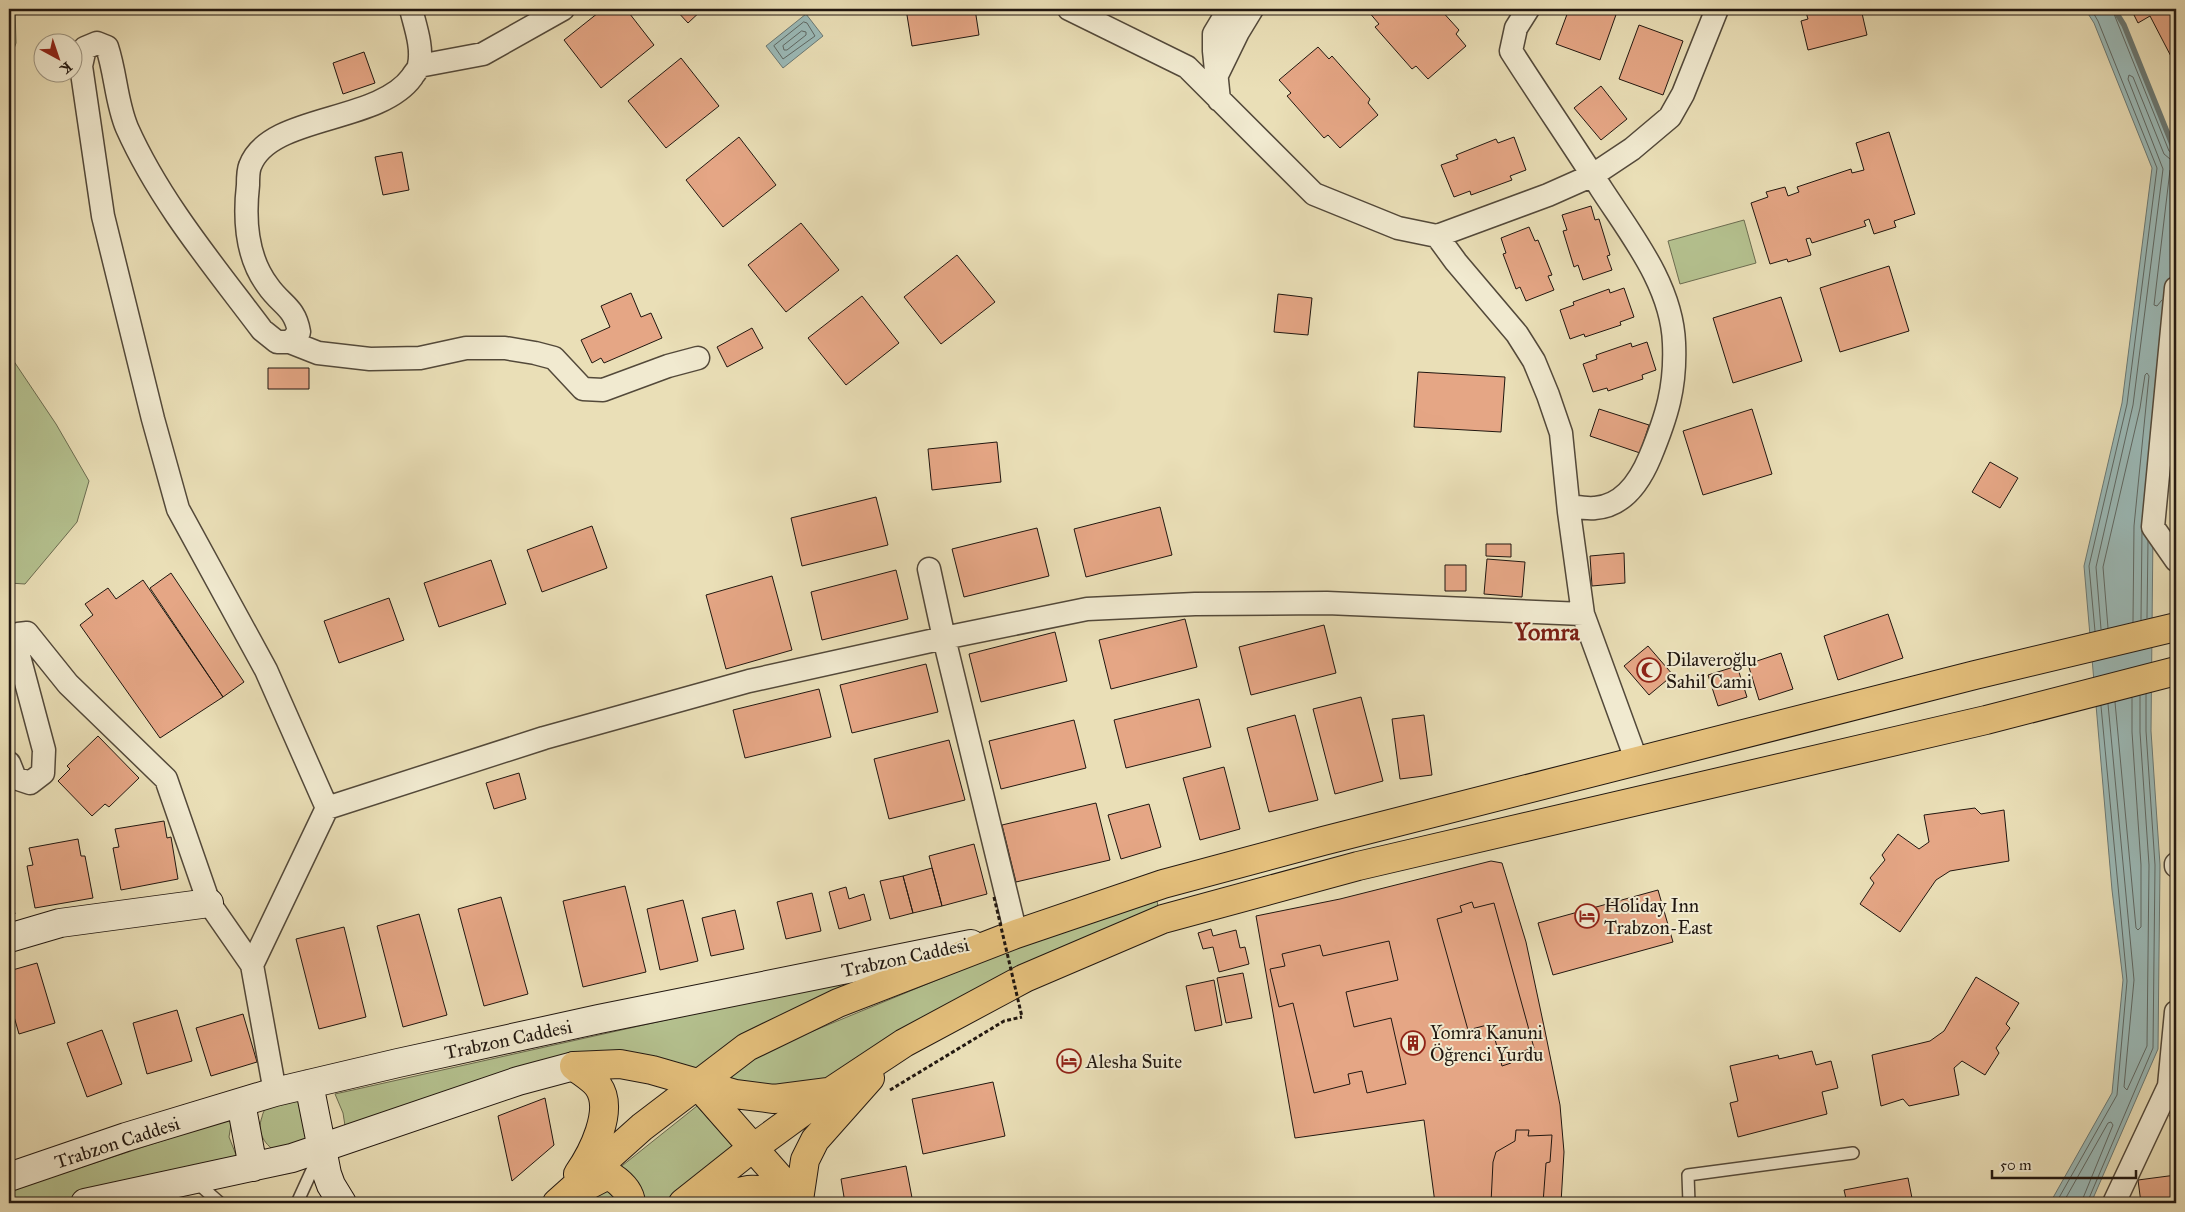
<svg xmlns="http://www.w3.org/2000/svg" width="2185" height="1212" viewBox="0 0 2185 1212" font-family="'IM FELL Great Primer',serif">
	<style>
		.green { fill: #b5c290; stroke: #6b6c50 }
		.water { fill: #9bbab8; stroke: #6a7975 }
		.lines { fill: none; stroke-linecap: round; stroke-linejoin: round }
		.shore { stroke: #5e6864; stroke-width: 1 }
		.stream { stroke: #6a7975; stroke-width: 5.5 }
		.building { fill: #e5a685; stroke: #211710 }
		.lane-casing { stroke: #53493a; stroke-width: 14 }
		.street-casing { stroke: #53493a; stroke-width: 25 }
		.secondary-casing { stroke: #211710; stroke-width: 30 }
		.highway-casing { stroke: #211710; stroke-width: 30 }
		.path { stroke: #211710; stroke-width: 3; stroke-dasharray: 4 2.5; stroke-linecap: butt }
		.lane { stroke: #f1ead0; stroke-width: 11 }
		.street { stroke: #f1ead0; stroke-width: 22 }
		.secondary { stroke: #f1ead0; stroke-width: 28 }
		.highway { stroke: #e5c07c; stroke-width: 28 }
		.path-bridge { stroke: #211710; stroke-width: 3; stroke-dasharray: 4 2.5; stroke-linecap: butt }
		.labels { text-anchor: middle; stroke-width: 4; stroke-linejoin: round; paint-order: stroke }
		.poi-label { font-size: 19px; fill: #211710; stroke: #f1ead0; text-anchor: start }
		.street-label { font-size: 19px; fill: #211710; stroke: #f1ead0 }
		.district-label { font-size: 24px; font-weight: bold; fill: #7a1f14; stroke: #f1ead0 }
	</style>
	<rect width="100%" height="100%" fill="#eadfb7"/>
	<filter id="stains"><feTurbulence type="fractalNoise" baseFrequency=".004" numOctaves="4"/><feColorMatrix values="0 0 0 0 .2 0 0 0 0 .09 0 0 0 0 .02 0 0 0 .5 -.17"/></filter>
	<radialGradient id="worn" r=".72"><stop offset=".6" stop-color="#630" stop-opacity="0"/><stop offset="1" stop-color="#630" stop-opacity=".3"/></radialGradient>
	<path class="green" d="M 9,9 L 15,9 L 16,43 L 9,63 Z
		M 1744,220 L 1756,263 L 1680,284 L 1668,241 Z
		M 9,354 L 56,424 L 89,481 L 77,522 L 25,584 L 9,583 Z
		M 1157,901 L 1159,911 L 830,1082 L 767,1087 L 713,1078 L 767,1050 L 1034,940 Z
		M 903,967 L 697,1072 L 624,1055 L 346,1132 L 343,1113 L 335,1094 Z
		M 297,1097 L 318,1136 L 278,1153 C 265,1145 256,1133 262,1117 C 263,1112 266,1106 270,1104 C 277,1100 289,1099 297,1097 Z
		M 697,1106 L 734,1148 L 664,1203 L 640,1203 L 613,1173 Z
		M 232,1118 L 229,1137 L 238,1160 L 49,1203 L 9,1203 L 9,1191 Z
		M 606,1187 L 623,1203 L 578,1203 Z"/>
	<path class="water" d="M 2085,9 L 2117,9 L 2176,154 L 2176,288 L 2153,528 L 2151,731 L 2160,865 L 2158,1049 L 2091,1203 L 2050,1203 L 2112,1093 L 2123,980 L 2112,890 L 2084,566 L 2122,403 L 2152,168 L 2094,23 Z
		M 806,14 L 823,36 L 783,68 L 766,46 Z"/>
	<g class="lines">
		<path class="shore" d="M 2091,9 L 2098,21 L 2157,168 L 2127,404 L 2089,566 L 2095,631
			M 2112,9 L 2169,151 L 2176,154
			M 804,22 L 807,23 L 815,36 L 783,59 L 774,46 Z
			M 802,31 L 806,32 L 806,35 L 787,50 L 784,50 L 783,46 Z
			M 2162,300 L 2157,306 L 2154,305 L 2170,170 L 2176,168
			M 2147,618 L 2148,541
			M 2141,620 L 2142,530
			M 2108,628 L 2103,567 L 2140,408 L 2145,375 L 2147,373 L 2149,376 L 2134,526 L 2133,622
			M 2101,629 L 2096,567 L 2133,405 L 2163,169 L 2128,79 L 2129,75 L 2133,77 L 2164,154 L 2170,159 L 2176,160
			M 2115,702 L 2136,928 L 2138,930 L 2141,927 L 2141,865 L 2132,732 L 2132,698
			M 2108,704 L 2134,980 L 2124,1087 L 2127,1090 L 2147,1046 L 2149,865 L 2140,732 L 2140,696
			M 2056,1203 L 2117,1095 L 2127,981 L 2101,706
			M 2063,1203 L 2108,1123 L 2111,1122 L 2113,1125 L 2081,1203
			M 2087,1203 L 2153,1048 L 2155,865 L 2146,731 L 2146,694"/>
		<path class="stream" d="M 2114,9 L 2124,25 L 2176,154"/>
	</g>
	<path class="building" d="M 603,9 L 626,9 L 654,45 L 601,88 L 564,40 Z
		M 675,9 L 703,9 L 688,23 Z
		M 906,9 L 975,9 L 979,35 L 912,46 Z
		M 1370,9 L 1440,9 L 1459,30 L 1456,34 L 1466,46 L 1428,79 L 1416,66 L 1412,69 L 1375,27 L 1379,24 L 1368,11 Z
		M 1569,9 L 1618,9 L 1600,60 L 1556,44 Z
		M 1805,9 L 1861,9 L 1867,35 L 1808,50 L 1801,21 L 1808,19 Z
		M 2131,9 L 2176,9 L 2176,66 L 2150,16 L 2138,23 Z
		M 1639,25 L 1683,41 L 1663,95 L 1619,79 Z
		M 1318,47 L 1329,59 L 1332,56 L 1370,99 L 1368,103 L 1378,115 L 1340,148 L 1328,135 L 1324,138 L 1287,96 L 1291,93 L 1279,80 Z
		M 364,52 L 375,83 L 343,94 L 333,63 Z
		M 681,58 L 719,106 L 666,148 L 628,101 Z
		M 1601,86 L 1627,119 L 1601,140 L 1574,108 Z
		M 1889,132 L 1915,214 L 1894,221 L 1896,227 L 1874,234 L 1869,219 L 1864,221 L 1866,226 L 1812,243 L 1810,238 L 1806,239 L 1811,255 L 1788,262 L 1787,259 L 1770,264 L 1751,203 L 1768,197 L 1766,192 L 1785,187 L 1788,196 L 1799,192 L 1797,187 L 1851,169 L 1852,173 L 1864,170 L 1856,143 Z
		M 739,137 L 776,185 L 723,227 L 686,180 Z
		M 1514,137 L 1526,170 L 1510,176 L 1512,180 L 1471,195 L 1470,191 L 1454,197 L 1441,165 L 1458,159 L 1456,155 L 1496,139 L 1498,143 Z
		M 402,152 L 409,190 L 383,195 L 375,157 Z
		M 1591,206 L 1595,220 L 1599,219 L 1610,255 L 1607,256 L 1612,270 L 1583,280 L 1578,265 L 1574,267 L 1563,231 L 1567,230 L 1562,215 Z
		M 801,223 L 839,270 L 786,312 L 748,265 Z
		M 1529,227 L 1535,241 L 1538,240 L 1552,275 L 1548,276 L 1554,290 L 1526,301 L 1520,287 L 1516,289 L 1503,254 L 1506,253 L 1501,238 Z
		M 957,255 L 995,302 L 941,344 L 904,297 Z
		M 1889,266 L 1909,331 L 1840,352 L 1820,288 Z
		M 1624,288 L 1634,317 L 1620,322 L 1621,325 L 1585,337 L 1584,334 L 1570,339 L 1560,310 L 1574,305 L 1573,302 L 1609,289 L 1610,293 Z
		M 631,293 L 641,317 L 651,313 L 662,338 L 604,363 L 601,358 L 592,363 L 581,340 L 610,327 L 601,306 Z
		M 1278,294 L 1312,298 L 1308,335 L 1274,332 Z
		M 862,296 L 899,343 L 846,385 L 808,338 Z
		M 1781,297 L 1802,361 L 1733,383 L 1713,318 Z
		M 752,328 L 763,348 L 727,367 L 717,347 Z
		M 1647,342 L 1656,370 L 1642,375 L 1643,379 L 1608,391 L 1607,388 L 1593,392 L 1583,364 L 1597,359 L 1596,355 L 1631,343 L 1632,347 Z
		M 268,368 L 309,368 L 309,389 L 268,389 Z
		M 1418,372 L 1505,377 L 1501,432 L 1414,427 Z
		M 1599,409 L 1649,425 L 1640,453 L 1590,436 Z
		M 1752,409 L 1772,474 L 1703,495 L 1683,431 Z
		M 997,442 L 1001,482 L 932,490 L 928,449 Z
		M 1990,462 L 2018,478 L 2000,508 L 1972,492 Z
		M 876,497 L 888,545 L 802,566 L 791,518 Z
		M 1160,507 L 1172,555 L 1086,577 L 1074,529 Z
		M 592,526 L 607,568 L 542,592 L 527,550 Z
		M 1037,528 L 1049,576 L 964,597 L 952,549 Z
		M 1486,544 L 1511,544 L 1511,557 L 1486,556 Z
		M 1624,553 L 1625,583 L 1592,586 L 1590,556 Z
		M 1487,559 L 1525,562 L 1522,597 L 1484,594 Z
		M 491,560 L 506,604 L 439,627 L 424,583 Z
		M 1445,565 L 1466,565 L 1466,591 L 1445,591 Z
		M 896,570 L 908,619 L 822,640 L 811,592 Z
		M 171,573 L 244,682 L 223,697 L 150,588 Z
		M 772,576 L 792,650 L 726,669 L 706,595 Z
		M 143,580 L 223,697 L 160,738 L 80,625 L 93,615 L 85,604 L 108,588 L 116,599 Z
		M 389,598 L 404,640 L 339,663 L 324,621 Z
		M 1888,614 L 1903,658 L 1838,680 L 1824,636 Z
		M 1185,619 L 1197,667 L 1111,689 L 1099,640 Z
		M 1324,625 L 1336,673 L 1251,695 L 1239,647 Z
		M 1055,632 L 1067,681 L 981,702 L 969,654 Z
		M 1648,646 L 1673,675 L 1649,695 L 1624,666 Z
		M 1781,653 L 1793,689 L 1759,700 L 1748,664 Z
		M 926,664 L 938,712 L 852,733 L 840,685 Z
		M 1737,666 L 1747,697 L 1718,706 L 1708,675 Z
		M 819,689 L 831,737 L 745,758 L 733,710 Z
		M 1361,697 L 1383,781 L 1335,794 L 1313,709 Z
		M 1199,699 L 1211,747 L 1126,768 L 1114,720 Z
		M 1295,715 L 1318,800 L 1269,812 L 1247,728 Z
		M 1424,715 L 1432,775 L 1400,779 L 1392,719 Z
		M 1074,720 L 1086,768 L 1001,789 L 989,741 Z
		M 98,736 L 139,778 L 109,807 L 105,804 L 92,816 L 58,781 L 70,769 L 67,766 Z
		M 949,740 L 965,800 L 889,819 L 874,759 Z
		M 1224,767 L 1240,829 L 1200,840 L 1183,778 Z
		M 519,773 L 526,799 L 494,809 L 486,783 Z
		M 1096,803 L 1110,860 L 1016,882 L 1002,825 Z
		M 1149,804 L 1161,847 L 1121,859 L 1108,815 Z
		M 1975,808 L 1981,814 L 2004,810 L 2009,861 L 1950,871 L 1936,880 L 1900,932 L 1860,904 L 1874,883 L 1870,878 L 1885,860 L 1882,855 L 1898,834 L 1919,849 L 1929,842 L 1924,815 Z
		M 164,821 L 167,838 L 171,837 L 178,879 L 121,890 L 113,848 L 119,847 L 115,829 Z
		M 78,839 L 81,856 L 85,856 L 93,898 L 35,908 L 27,866 L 33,865 L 29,848 Z
		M 974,844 L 987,894 L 942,906 L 929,856 Z
		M 1491,861 L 1502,863 L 1526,942 L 1545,1031 L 1560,1105 L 1564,1152 L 1561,1203 L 1435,1203 L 1424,1120 L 1295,1138 L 1256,916 L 1340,899 Z
		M 932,868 L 942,906 L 913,913 L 903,876 Z
		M 903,876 L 913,913 L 890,919 L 880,881 Z
		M 625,886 L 646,972 L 583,987 L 563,901 Z
		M 846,887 L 849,899 L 864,894 L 871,920 L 839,929 L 829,892 Z
		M 1658,890 L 1673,942 L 1553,975 L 1538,923 Z
		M 9,891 L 15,914 L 9,916 Z
		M 812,893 L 821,931 L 786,939 L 777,902 Z
		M 501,897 L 528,994 L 484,1006 L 458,909 Z
		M 683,900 L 698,961 L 660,970 L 647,909 Z
		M 1472,902 L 1474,908 L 1494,903 L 1534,1048 L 1509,1055 L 1511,1063 L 1502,1066 L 1491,1024 L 1468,1030 L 1437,919 L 1462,912 L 1460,906 Z
		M 735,910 L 744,949 L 711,956 L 702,918 Z
		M 419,914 L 447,1015 L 403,1027 L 377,926 Z
		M 344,927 L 366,1017 L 319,1029 L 296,939 Z
		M 1211,929 L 1213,936 L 1236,930 L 1240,948 L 1245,947 L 1249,964 L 1219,972 L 1213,947 L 1203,949 L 1198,933 Z
		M 1389,941 L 1398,980 L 1346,992 L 1354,1027 L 1391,1018 L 1406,1084 L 1367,1093 L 1362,1071 L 1348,1074 L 1350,1084 L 1314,1093 L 1293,1003 L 1279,1007 L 1270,969 L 1285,966 L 1282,954 L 1320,945 L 1323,956 Z
		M 37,963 L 55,1023 L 19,1034 L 9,999 L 9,971 Z
		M 1243,973 L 1252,1018 L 1226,1023 L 1217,978 Z
		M 1976,977 L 2019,1003 L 2006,1024 L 2010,1028 L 1996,1048 L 1999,1053 L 1985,1075 L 1962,1061 L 1954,1068 L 1959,1095 L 1909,1106 L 1903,1099 L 1881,1106 L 1872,1055 L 1930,1041 L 1944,1031 Z
		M 1214,980 L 1222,1025 L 1195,1031 L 1186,986 Z
		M 177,1010 L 192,1061 L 147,1074 L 133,1023 Z
		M 243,1014 L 257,1062 L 211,1076 L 196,1028 Z
		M 102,1030 L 122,1084 L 87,1097 L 67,1043 Z
		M 1812,1051 L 1816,1065 L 1831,1061 L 1838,1088 L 1822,1092 L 1827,1114 L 1738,1137 L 1730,1103 L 1738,1101 L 1730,1066 L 1778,1055 L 1779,1059 Z
		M 993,1082 L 1005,1136 L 923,1154 L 912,1099 Z
		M 545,1098 L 554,1145 L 512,1181 L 498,1116 Z
		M 2176,1114 L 2176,1142 L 2173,1143 L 2170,1115 Z
		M 1516,1130 L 1529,1130 L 1528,1136 L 1552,1135 L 1550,1162 L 1546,1163 L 1543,1203 L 1491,1203 L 1493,1162 L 1496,1152 L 1515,1141 Z
		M 906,1166 L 913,1203 L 845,1203 L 841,1179 Z
		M 2176,1175 L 2176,1203 L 2141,1203 L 2138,1180 Z
		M 1908,1178 L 1913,1203 L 1847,1203 L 1844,1190 Z"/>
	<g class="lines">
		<g class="lane-casing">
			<path id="lane" d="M 195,1181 L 220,1203
				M 297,1203 L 318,1157
				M 1689,1203 L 1688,1175 L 1853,1153"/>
		</g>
		<g class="street-casing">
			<path id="street" d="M 1069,9 L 1187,67 L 1314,194 L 1398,228 L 1437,236
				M 1528,9 L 1516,28 L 1511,51 C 1541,98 1572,143 1602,190 C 1632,236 1672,286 1674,343 C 1676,387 1667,416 1650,457 C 1640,481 1623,506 1595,508 C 1587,509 1577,507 1569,506
				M 419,66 L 483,54 L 563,9
				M 1218,73 L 1238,32 L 1252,9
				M 1219,100 L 1214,51 L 1214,34 L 1229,9
				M 2176,288 L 2153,527 L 2176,560
				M 290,342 L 318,353 L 370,359 L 420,358 L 466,348 L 505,348 L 535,353 L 554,358 L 583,389 L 603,390 L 668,366 L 698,358
				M 929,569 L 944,638 L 1016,934
				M 1637,762 L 1583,614 L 1569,512 L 1561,433 L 1548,395 L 1534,361 L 1517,334 L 1456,262 L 1437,236 L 1548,195 L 1593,175 L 1632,149 L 1670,117 L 1683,94 L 1717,9
				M 9,763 L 15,778 L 30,783 L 43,773 L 44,750 L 16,645 L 18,634 L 27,633 L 68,684 L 166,779 L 209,903 L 252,965
				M 327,808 L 266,670 L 178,509 L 153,419 L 103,216 L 81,66 L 85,48 L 97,43 L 107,47 C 116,74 116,102 127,128 C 160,202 214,266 262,330 L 277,342 L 290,342 L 299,332 C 295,307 281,305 268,286 C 246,257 244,220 248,185 C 248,179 248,171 250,166 C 269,114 378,124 412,77 C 414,73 419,69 419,65 C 423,47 415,26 411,9
				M 2176,864 L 2176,866
				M 275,1092 L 252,965 L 327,808 L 544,738 L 749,681 L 944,638 L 1087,609 L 1195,604 L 1327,603 L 1583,614
				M 2114,1203 L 2169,1086 L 2176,1012"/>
		</g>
		<g class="secondary-casing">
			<path id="secondary" d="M 9,938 L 60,923 L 209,903
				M 309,1084 L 327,1174 L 331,1185 L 342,1203
				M 241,1103 L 253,1167
				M 9,1177 L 126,1137 L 275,1092 L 398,1063 L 599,1019 L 971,944
				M 85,1203 L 292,1158 L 518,1081 L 574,1066"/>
		</g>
		<g class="highway-casing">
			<path id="highway" d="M 574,1066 L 620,1064 L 652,1070 L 735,1094 L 774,1099 L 828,1092
				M 574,1066 C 581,1072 593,1079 598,1086 C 615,1110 592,1154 578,1174
				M 697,1084 L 799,1200
				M 579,1190 L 604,1177 L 612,1177 C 621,1183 630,1192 631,1203
				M 799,1200 L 805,1160 L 815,1140 L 870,1078
				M 557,1203 L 642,1127 L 747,1047 L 838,1003 L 1016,934 L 1163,884 L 1323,841 L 1975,675 L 2176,627
				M 683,1203 L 741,1157 L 830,1092 L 904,1043 L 1025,978 L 1163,919 L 1358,866 L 1986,720 L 2176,671
				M 715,1203 C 750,1182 763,1190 799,1200"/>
		</g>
		<path class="path" d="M 890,1090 L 1004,1021 L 1022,1017"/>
		<use href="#lane" class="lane"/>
		<use href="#street" class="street"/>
		<use href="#secondary" class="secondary"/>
		<use href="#highway" class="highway"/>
		<path class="path-bridge" d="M 994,897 L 1022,1017"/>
	</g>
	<defs>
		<g id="mosque-ring" transform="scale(1.25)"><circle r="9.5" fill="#f1ead0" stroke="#8f2418" stroke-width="1.5"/><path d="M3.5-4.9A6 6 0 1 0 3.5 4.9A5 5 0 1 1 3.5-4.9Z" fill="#8f2418"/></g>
		<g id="hotel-ring" transform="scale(1.25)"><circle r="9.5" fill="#f1ead0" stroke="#8f2418" stroke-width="1.5"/><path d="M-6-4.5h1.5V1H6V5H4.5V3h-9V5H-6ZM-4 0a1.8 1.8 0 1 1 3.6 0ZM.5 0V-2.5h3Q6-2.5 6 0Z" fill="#8f2418"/></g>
		<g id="building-ring" transform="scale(1.25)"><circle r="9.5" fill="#f1ead0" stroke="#8f2418" stroke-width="1.5"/><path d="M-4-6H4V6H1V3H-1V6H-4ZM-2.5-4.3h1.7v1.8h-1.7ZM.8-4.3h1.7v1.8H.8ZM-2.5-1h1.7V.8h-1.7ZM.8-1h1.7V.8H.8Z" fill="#8f2418"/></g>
	</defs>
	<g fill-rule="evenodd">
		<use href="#mosque-ring" x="1649" y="670"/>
		<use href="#hotel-ring" x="1587" y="916"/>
		<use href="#building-ring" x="1413" y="1043"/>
		<use href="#hotel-ring" x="1069" y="1061"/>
	</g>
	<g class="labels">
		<g class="poi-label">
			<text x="1666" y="666">Dilaveroğlu<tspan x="1666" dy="22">Sahil Cami</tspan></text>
			<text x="1604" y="912">Holiday Inn<tspan x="1604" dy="22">Trabzon-East</tspan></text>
			<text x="1430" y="1039">Yomra Kanuni<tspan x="1430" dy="22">Öğrenci Yurdu</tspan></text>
			<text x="1086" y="1068">Alesha Suite</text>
		</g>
		<g class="street-label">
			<text transform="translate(905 957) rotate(-12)" y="7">Trabzon Caddesi</text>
			<text transform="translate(508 1039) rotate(-12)" y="7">Trabzon Caddesi</text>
			<text transform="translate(117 1142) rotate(-18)" y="7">Trabzon Caddesi</text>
		</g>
		<g class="district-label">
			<text x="1547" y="640">Yomra</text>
		</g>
	</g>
	<rect width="2185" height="1212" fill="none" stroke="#eadfb7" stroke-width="30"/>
	<rect x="10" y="10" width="2165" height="1192" fill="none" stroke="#211710" stroke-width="2.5"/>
	<rect x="15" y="15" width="2155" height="1182" fill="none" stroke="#211710"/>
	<g transform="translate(58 58) rotate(140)"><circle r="24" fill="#f1ead0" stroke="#9e9683"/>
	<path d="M0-4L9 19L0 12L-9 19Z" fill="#8f2418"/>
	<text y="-8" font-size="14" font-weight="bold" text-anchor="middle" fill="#211710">K</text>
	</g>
	<path d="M1992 1170v8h144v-8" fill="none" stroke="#211710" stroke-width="2.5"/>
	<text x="2000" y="1170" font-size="15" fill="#211710" stroke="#f1ead0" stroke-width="4" paint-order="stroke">50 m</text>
	<rect width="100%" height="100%" filter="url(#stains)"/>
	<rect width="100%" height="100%" fill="url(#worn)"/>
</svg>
